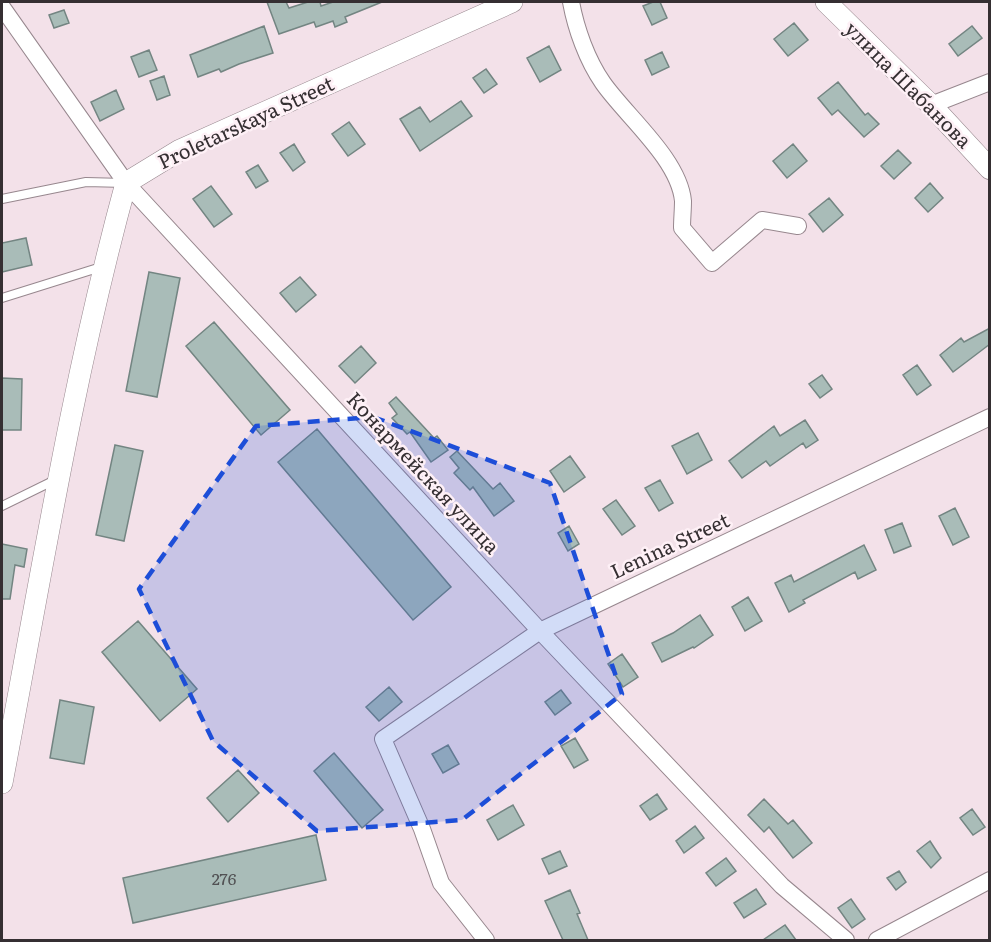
<svg xmlns="http://www.w3.org/2000/svg" width="991" height="942" viewBox="0 0 991 942" font-family="Literata,serif">
	<style>
		.building { fill: #a9bcb8; stroke: #738582; stroke-width: 1.5 }
		.lines { fill: none; stroke-linecap: round; stroke-linejoin: round }
		.service-casing { stroke: #97878e; stroke-width: 10 }
		.minor-casing { stroke: #97878e; stroke-width: 18 }
		.tertiary-casing { stroke: #97878e; stroke-width: 22 }
		.service { stroke: #fff; stroke-width: 8 }
		.minor { stroke: #fff; stroke-width: 16 }
		.tertiary { stroke: #fff; stroke-width: 21 }
		.marked { fill: #1d4ed8; fill-opacity: 0.2; stroke: #1d4ed8; stroke-width: 4.5; stroke-dasharray: 12 8; stroke-linejoin: round }
		.labels { text-anchor: middle; stroke-width: 5; stroke-linejoin: round; paint-order: stroke }
		.number-label { font-size: 16px; fill: #525254 }
		.street-label { font-size: 20px; fill: #352f32; stroke: #fef0f6 }
	</style>
	<rect width="100%" height="100%" fill="#f3e1e9"/>
	<path class="building" d="M 267,2 L 286,2 L 289,8 L 308,2 L 320,2 L 321,6 L 333,2 L 382,2 L 345,17 L 347,22 L 335,27 L 333,21 L 316,27 L 314,22 L 279,34 Z
		M 653,2 L 660,2 L 667,18 L 652,25 L 643,6 Z
		M 64,10 L 69,23 L 54,28 L 49,15 Z
		M 794,23 L 808,40 L 788,56 L 774,39 Z
		M 264,26 L 273,53 L 239,64 L 221,72 L 219,69 L 198,77 L 190,55 Z
		M 972,26 L 982,38 L 958,56 L 949,44 Z
		M 549,46 L 561,70 L 540,82 L 527,58 Z
		M 149,50 L 157,70 L 139,77 L 131,57 Z
		M 662,52 L 669,67 L 652,75 L 645,60 Z
		M 486,69 L 497,84 L 484,93 L 473,78 Z
		M 164,76 L 170,95 L 157,100 L 150,81 Z
		M 838,82 L 865,115 L 868,113 L 879,124 L 864,137 L 838,110 L 832,115 L 818,98 Z
		M 116,90 L 124,109 L 100,121 L 91,102 Z
		M 461,101 L 472,116 L 420,151 L 400,119 L 420,107 L 430,122 Z
		M 349,122 L 365,144 L 348,156 L 332,134 Z
		M 294,144 L 305,162 L 293,171 L 280,153 Z
		M 793,144 L 807,161 L 787,178 L 773,161 Z
		M 898,150 L 911,163 L 894,179 L 881,166 Z
		M 258,165 L 268,181 L 256,188 L 246,172 Z
		M 930,183 L 943,198 L 928,212 L 915,198 Z
		M 211,186 L 232,214 L 214,227 L 193,199 Z
		M 829,198 L 843,215 L 823,232 L 809,214 Z
		M 26,238 L 32,265 L 2,272 L 2,243 Z
		M 149,272 L 180,278 L 157,397 L 126,391 Z
		M 300,277 L 316,295 L 296,312 L 280,293 Z
		M 214,322 L 290,410 L 261,435 L 186,346 Z
		M 990,328 L 990,344 L 953,372 L 940,355 L 961,338 L 964,342 Z
		M 361,346 L 376,363 L 355,383 L 339,366 Z
		M 917,365 L 931,385 L 917,395 L 903,375 Z
		M 822,375 L 832,389 L 820,398 L 809,384 Z
		M 2,378 L 22,379 L 21,430 L 2,430 Z
		M 396,397 L 434,438 L 437,436 L 448,450 L 431,462 L 410,432 L 407,434 L 392,418 L 397,414 L 389,403 Z
		M 805,420 L 818,440 L 806,448 L 803,443 L 770,466 L 766,461 L 742,478 L 729,461 L 774,426 L 780,436 Z
		M 317,429 L 451,587 L 413,620 L 278,462 Z
		M 698,433 L 712,460 L 687,474 L 672,446 Z
		M 115,445 L 143,451 L 124,541 L 96,535 Z
		M 457,451 L 493,489 L 500,483 L 514,501 L 494,516 L 473,487 L 470,490 L 454,473 L 459,468 L 450,457 Z
		M 570,456 L 585,477 L 564,492 L 550,471 Z
		M 660,480 L 673,503 L 659,511 L 645,488 Z
		M 616,500 L 635,526 L 622,535 L 603,509 Z
		M 955,508 L 969,537 L 953,545 L 939,516 Z
		M 902,523 L 911,546 L 894,553 L 885,530 Z
		M 569,526 L 579,544 L 568,551 L 558,533 Z
		M 2,544 L 27,549 L 24,567 L 15,565 L 10,599 L 2,599 Z
		M 864,545 L 876,570 L 858,579 L 855,572 L 803,600 L 805,603 L 789,612 L 775,583 L 791,575 L 794,582 Z
		M 748,597 L 762,621 L 745,631 L 732,607 Z
		M 700,615 L 713,635 L 694,648 L 693,647 L 662,662 L 652,643 L 673,633 Z
		M 138,621 L 197,689 L 160,721 L 102,652 Z
		M 622,654 L 638,677 L 623,687 L 608,664 Z
		M 389,687 L 402,702 L 379,721 L 366,707 Z
		M 561,690 L 571,703 L 555,715 L 545,702 Z
		M 60,700 L 94,707 L 84,764 L 50,758 Z
		M 575,738 L 588,760 L 574,768 L 561,746 Z
		M 448,745 L 459,764 L 443,773 L 432,754 Z
		M 334,753 L 383,810 L 362,828 L 314,771 Z
		M 238,770 L 259,793 L 228,822 L 207,798 Z
		M 657,794 L 667,809 L 650,820 L 640,806 Z
		M 764,799 L 788,824 L 793,820 L 812,843 L 793,858 L 769,827 L 764,832 L 748,815 Z
		M 513,805 L 524,825 L 498,840 L 487,820 Z
		M 972,809 L 985,827 L 973,835 L 960,818 Z
		M 695,826 L 704,838 L 684,853 L 676,841 Z
		M 316,835 L 326,880 L 133,923 L 123,878 Z
		M 930,841 L 941,858 L 931,868 L 917,851 Z
		M 560,851 L 567,866 L 549,874 L 542,859 Z
		M 726,858 L 736,871 L 716,886 L 706,873 Z
		M 899,871 L 906,882 L 896,890 L 887,878 Z
		M 756,889 L 766,904 L 744,918 L 734,903 Z
		M 570,890 L 580,913 L 577,914 L 588,940 L 563,940 L 545,901 Z
		M 851,899 L 865,919 L 852,928 L 838,908 Z
		M 785,925 L 796,940 L 763,940 Z"/>
	<g class="lines">
		<g class="service-casing">
			<path id="service" d="M 2,199 L 86,182 L 125,183
				M 2,298 L 101,267
				M 2,506 L 55,480"/>
		</g>
		<g class="minor-casing">
			<path id="minor" d="M 571,2 C 576,29 587,60 603,83 C 626,116 679,159 683,201 C 683,210 682,219 682,228 L 712,263 L 762,220 L 798,226
				M 2,7 L 126,183 L 540,631 L 782,886 L 846,940
				M 931,105 L 990,82
				M 486,940 L 441,883 L 422,829 L 383,739 L 540,631 L 990,417
				M 877,940 L 990,880"/>
		</g>
		<g class="tertiary-casing">
			<path id="tertiary" d="M 826,2 L 931,105 L 990,169
				M 2,783 C 40,583 72,380 126,183 L 180,150 L 512,2"/>
		</g>
		<use href="#service" class="service"/>
		<use href="#minor" class="minor"/>
		<use href="#tertiary" class="tertiary"/>
	</g>
	<path class="marked" d="M 373,417 L 550,483 L 622,694 L 462,820 L 317,831 L 213,741 L 139,589 L 256,426 Z"/>
	<g class="labels">
		<g class="number-label">
			<text x="224" y="885">276</text>
		</g>
		<g class="street-label">
			<text transform="translate(908 85) rotate(45)" y="7">улица Шабанова</text>
			<text transform="translate(246 123) rotate(-25)" y="7">Proletarskaya Street</text>
			<text transform="translate(423 473) rotate(47)" y="7">Конармейская улица</text>
			<text transform="translate(670 546) rotate(-25)" y="7">Lenina Street</text>
		</g>
	</g>
	<rect width="991" height="942" fill="none" stroke="#352f32" stroke-width="6"/>
</svg>
